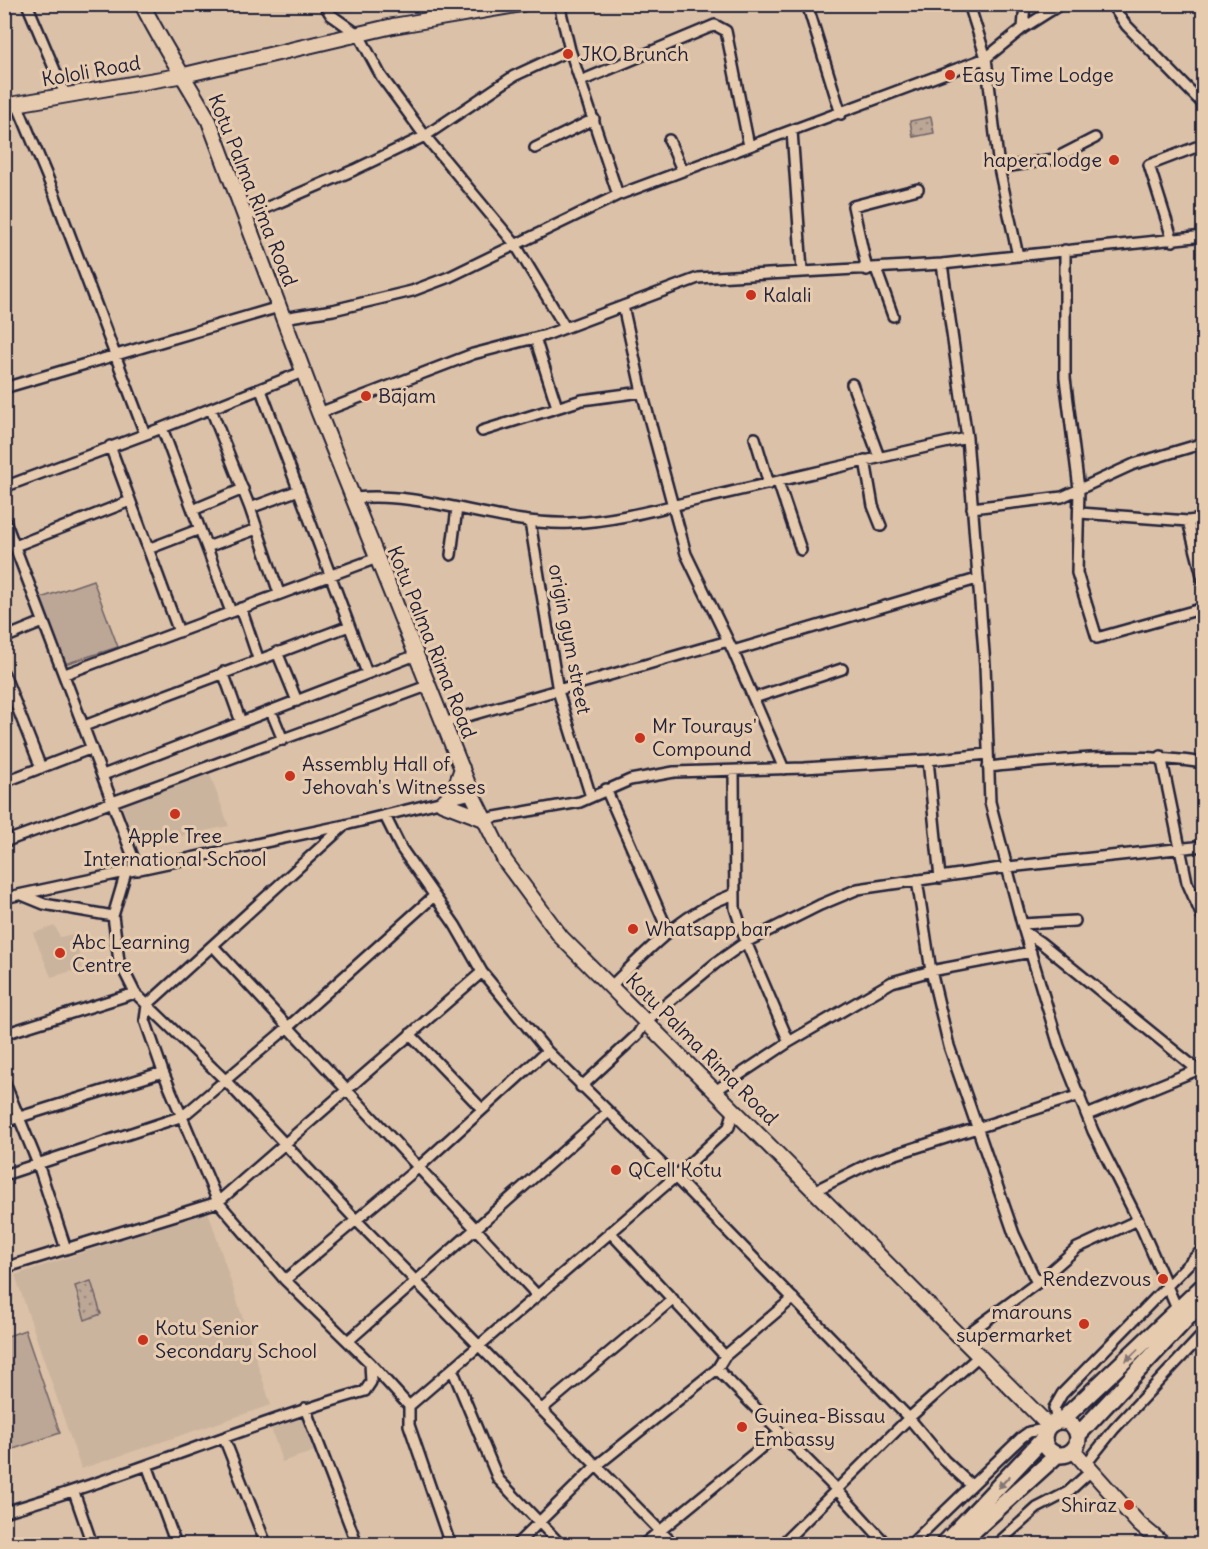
<svg xmlns="http://www.w3.org/2000/svg" width="1208" height="1549" viewBox="0 0 1208 1549" font-family="Delius,sans-serif">
	<style>
		.built { fill: #cbb49e }
		.grass { fill: url(#grass-dots); stroke: #6f6468; stroke-width: 1.5 }
		.garden { fill: #bca695; stroke: #6f6468; stroke-width: 1.5 }
		.lines { fill: none; stroke-linecap: round; stroke-linejoin: round }
		.street-casing { stroke: #22223b; stroke-width: 14 }
		.secondary-casing { stroke: #22223b; stroke-width: 18 }
		.primary-casing { stroke: #22223b; stroke-width: 20 }
		.street { stroke: #e7cbae; stroke-width: 9 }
		.secondary { stroke: #e7cbae; stroke-width: 14 }
		.primary { stroke: #e7cbae; stroke-width: 15 }
		.oneway { fill: #847674 }
		.poi-dot { fill: #c8321e; stroke: #e7cbae; stroke-width: 2 }
		.labels { text-anchor: middle; stroke-width: 6; stroke-linejoin: round; paint-order: stroke }
		.poi-label { font-size: 20px; fill: #22223b; stroke: #e7cbae; text-anchor: start }
		.street-label { font-size: 20px; fill: #22223b; stroke: #e7cbae }
	</style>
	<defs>
		<pattern id="grass-dots" width="8" height="8" patternUnits="userSpaceOnUse" patternTransform="scale(1.5)"><rect width="8" height="8" fill="#bca695"/><path d="M2 2h.1M6 6h.1" fill="none" stroke="#98877b" stroke-width="1.8" stroke-linecap="round"/></pattern>
	</defs>
	<rect width="100%" height="100%" fill="#dbc1a7"/>
	<filter id="ink" filterUnits="userSpaceOnUse"><feTurbulence type="fractalNoise" baseFrequency=".0167" numOctaves="2"/><feDisplacementMap in="SourceGraphic" scale="12" xChannelSelector="R" yChannelSelector="G"/><feConvolveMatrix kernelMatrix="1 2 1 2 8 2 1 2 1" color-interpolation-filters="sRGB"/></filter>
	<g filter="url(#ink)">
		<path class="built" d="M 209,772 L 229,826 L 137,845 L 122,806 Z
			M 55,926 L 60,937 L 73,934 L 83,968 L 51,977 L 33,933 Z
			M 208,1211 L 271,1405 L 81,1469 L 15,1275 Z
			M 303,1418 L 315,1451 L 282,1462 L 271,1428 Z"/>
		<path class="grass" d="M 931,117 L 934,133 L 913,137 L 910,121 Z
			M 91,1281 L 101,1314 L 85,1320 L 75,1286 Z"/>
		<path class="garden" d="M 93,580 L 118,647 L 65,664 L 38,599 Z
			M 25,1330 L 60,1433 L 5,1452 L 5,1337 Z"/>
		<g class="lines">
			<g class="street-casing">
				<path id="street" d="M 27,4 L 65,94
					M 324,4 L 331,15 L 359,35 L 381,76 L 425,136 L 515,244 L 565,327
					M 429,4 L 433,19
					M 559,4 L 570,50 L 618,195
					M 807,4 L 841,114
					M 969,4 L 986,58 L 999,168 L 1018,256
					M 1111,4 L 1126,25 L 1204,105
					M 1023,28 L 1025,4
					M 581,81 L 715,25 L 726,31 L 749,146
					M 17,104 L 54,193 L 145,434
					M 792,131 L 802,270
					M 669,140 L 682,170
					M 535,148 L 594,119
					M 999,168 L 1054,159 L 1095,138
					M 245,217 L 354,170 L 425,136 L 514,76 L 570,50
					M 1173,241 L 1149,165 L 1204,144
					M 1065,250 L 1065,378 L 1079,489 L 1077,573 L 1097,638 L 1204,608
					M 942,264 L 967,438 L 985,665 L 990,802 L 1022,924 L 1059,1046 L 1093,1131 L 1138,1220 L 1178,1311
					M 876,269 L 893,316
					M 867,270 L 853,206 L 918,189
					M 623,306 L 642,392 L 686,554 L 733,651 L 784,769
					M 283,318 L 333,310 L 412,291 L 449,277 L 618,195 L 986,58 L 1023,28 L 1061,4
					M 535,338 L 557,407
					M 852,384 L 879,457
					M 4,388 L 279,307
					M 261,390 L 367,673
					M 211,409 L 250,508 L 279,593
					M 319,413 L 473,354 L 546,335 L 698,278 L 942,264 L 1204,236
					M 162,428 L 231,612
					M 482,431 L 582,400 L 642,392
					M 755,438 L 769,484
					M 110,446 L 179,632
					M 865,460 L 873,506 L 881,526
					M 778,482 L 801,550
					M 4,487 L 162,428 L 305,371
					M 355,498 C 428,491 498,526 571,523 C 616,521 662,508 705,498 C 793,478 879,457 967,438
					M 250,508 L 299,490
					M 972,508 L 1062,497 L 1134,464 L 1204,443
					M 193,510 L 243,489
					M 1080,513 L 1188,521 L 1204,519
					M 4,518 L 138,870
					M 1188,521 L 1204,583
					M 530,522 L 558,691 L 591,797
					M 15,546 L 130,501
					M 207,547 L 257,529
					M 148,549 L 200,529
					M 451,555 L 457,508
					M 241,608 L 258,658
					M 4,638 L 43,622
					M 733,651 L 977,579
					M 277,652 L 297,701
					M 223,672 L 241,722
					M 4,674 L 41,768
					M 65,674 L 377,558
					M 754,698 L 842,669
					M 271,711 L 283,740
					M 443,723 L 728,641
					M 84,726 L 349,626
					M 1161,756 L 1187,882 L 1204,921
					M 928,760 L 940,878
					M 988,767 C 1060,760 1131,751 1204,763
					M 734,771 L 735,908 L 746,942 L 789,1042
					M 103,775 L 416,655
					M 4,782 L 92,748
					M 606,789 L 668,931
					M 385,816 L 401,848 L 455,925 L 482,972 L 547,1051 L 675,1177 L 909,1418 L 944,1460 L 971,1485
					M 484,819 L 580,802 L 630,780 L 674,772 L 804,768 L 928,760 L 987,754
					M 345,825 L 147,1005 L 145,1020 L 163,1072 L 218,1202 L 285,1280 L 370,1363 L 409,1406 L 409,1425 L 450,1544
					M 4,842 L 427,686
					M 126,872 L 113,916 L 119,961 L 135,993 L 224,1079 L 355,1219 L 673,1544
					M 917,880 L 931,971 L 949,1046 L 1014,1234 L 1037,1283
					M 22,895 L 44,904 L 113,916
					M 4,898 L 345,825 L 472,794
					M 1022,924 L 1075,921
					M 1025,932 L 1040,942 L 1204,1075
					M 213,946 L 537,1295
					M 611,986 C 650,948 682,913 734,894
					M 4,1034 L 135,993
					M 410,1034 L 482,1109
					M 4,1081 L 38,1164 L 66,1249
					M 581,1087 L 637,1035 L 646,1021 L 716,963 L 746,942 L 820,905 L 858,889 L 1008,867 L 1204,846
					M 715,1091 L 789,1042 L 892,982 L 931,971 L 1031,952
					M 1087,1115 L 1197,1070
					M 4,1122 L 163,1072
					M 4,1175 L 183,1116 L 287,1028 L 434,896
					M 816,1190 L 874,1161 L 1080,1095
					M 610,1232 L 725,1356
					M 4,1268 L 218,1202 L 482,972
					M 285,1280 L 419,1167 L 547,1051
					M 962,1338 L 1037,1283 L 1077,1248 L 1138,1220
					M 348,1341 L 608,1112
					M 717,1369 L 837,1490 L 886,1544
					M 453,1371 L 498,1479 L 560,1544
					M 409,1406 L 675,1177 L 729,1127 L 734,1109
					M 305,1408 L 357,1544
					M 542,1409 L 673,1299
					M 1057,1421 L 1054,1408 L 1062,1394 L 1204,1248
					M 224,1438 L 266,1544
					M 1086,1464 L 1114,1429 L 1204,1333
					M 147,1465 L 176,1544
					M 74,1492 L 92,1544
					M 4,1512 C 127,1477 243,1426 365,1391 L 371,1382 L 370,1363
					M 517,1544 L 595,1467 L 717,1369 L 725,1356 L 793,1298
					M 644,1544 L 779,1433
					M 782,1544 L 909,1418 L 979,1356
					M 911,1544 L 1022,1437 L 1029,1432 L 1045,1429
					M 997,1544 L 1037,1508 L 1068,1492 L 1092,1470"/>
			</g>
			<g class="secondary-casing">
				<path id="secondary" d="M 142,4 C 162,45 187,81 209,121 L 319,413 L 472,794 L 505,861 L 561,937 L 1048,1425
					M 4,106 L 184,75 L 393,26 L 522,4
					M 443,802 L 454,791 L 462,768
					M 442,803 L 484,819
					M 1073,1450 L 1139,1524 L 1163,1544"/>
			</g>
			<g class="primary-casing">
				<path id="primary" d="M 1062,1420 L 1204,1285
					M1044 1438a17 17 0 1 1 34 0a17 17 0 1 1-34 0Z
					M 1078,1435 L 1204,1300
					M 944,1544 L 1043,1439
					M 959,1544 L 1057,1455"/>
			</g>
			<use href="#street" class="street"/>
			<use href="#secondary" class="secondary"/>
			<use href="#primary" class="primary"/>
		</g>
		<defs><path id="oneway-solid" d="M-6-.8H1V-3.2L6.5 0L1 3.2V.8H-6Z" transform="scale(1.5)"/></defs>
		<g class="oneway">
			<use href="#oneway-solid" transform="translate(1132 1355) rotate(136)"/>
			<use href="#oneway-solid" transform="translate(1004 1482) rotate(134)"/>
		</g>
	</g>
	<g class="poi-dot">
		<circle cx="568" cy="54" r="6"/>
		<circle cx="950" cy="75" r="6"/>
		<circle cx="1114" cy="160" r="6"/>
		<circle cx="751" cy="295" r="6"/>
		<circle cx="366" cy="396" r="6"/>
		<circle cx="640" cy="738" r="6"/>
		<circle cx="290" cy="776" r="6"/>
		<circle cx="175" cy="814" r="6"/>
		<circle cx="633" cy="929" r="6"/>
		<circle cx="60" cy="953" r="6"/>
		<circle cx="616" cy="1170" r="6"/>
		<circle cx="1163" cy="1279" r="6"/>
		<circle cx="1084" cy="1324" r="6"/>
		<circle cx="143" cy="1340" r="6"/>
		<circle cx="742" cy="1427" r="6"/>
		<circle cx="1129" cy="1505" r="6"/>
	</g>
	<g class="labels">
		<g class="poi-label">
			<text x="580" y="61">JKO Brunch</text>
			<text x="962" y="82">Easy Time Lodge</text>
			<text x="1102" y="167" text-anchor="end">hapera lodge</text>
			<text x="763" y="302">Kalali</text>
			<text x="378" y="403">Bajam</text>
			<text x="652" y="733">Mr Tourays'<tspan x="652" dy="23">Compound</tspan></text>
			<text x="302" y="771">Assembly Hall of<tspan x="302" dy="23">Jehovah's Witnesses</tspan></text>
			<text x="175" y="843" text-anchor="middle">Apple Tree<tspan x="175" dy="23">International School</tspan></text>
			<text x="645" y="936">Whatsapp bar</text>
			<text x="72" y="949">Abc Learning<tspan x="72" dy="23">Centre</tspan></text>
			<text x="628" y="1177">QCell Kotu</text>
			<text x="1151" y="1286" text-anchor="end">Rendezvous</text>
			<text x="1072" y="1319" text-anchor="end">marouns<tspan x="1072" dy="23">supermarket</tspan></text>
			<text x="155" y="1335">Kotu Senior<tspan x="155" dy="23">Secondary School</tspan></text>
			<text x="754" y="1423">Guinea-Bissau<tspan x="754" dy="23">Embassy</tspan></text>
			<text x="1117" y="1512" text-anchor="end">Shiraz</text>
		</g>
		<g class="street-label">
			<text transform="translate(91 71) rotate(-10)" y="7">Kololi Road</text>
			<text transform="translate(253 190) rotate(68)" y="7">Kotu Palma Rima Road</text>
			<text transform="translate(570 639) rotate(79)" y="7">origin gym street</text>
			<text transform="translate(432 642) rotate(68)" y="7">Kotu Palma Rima Road</text>
			<text transform="translate(702 1049) rotate(45)" y="7">Kotu Palma Rima Road</text>
		</g>
	</g>
	<rect width="1208" height="1549" fill="none" stroke="#e7cbae" stroke-width="24"/>
	<rect x="12" y="12" width="1184" height="1525" fill="none" stroke="#22223b" stroke-width="2" filter="url(#ink)"/>
</svg>
